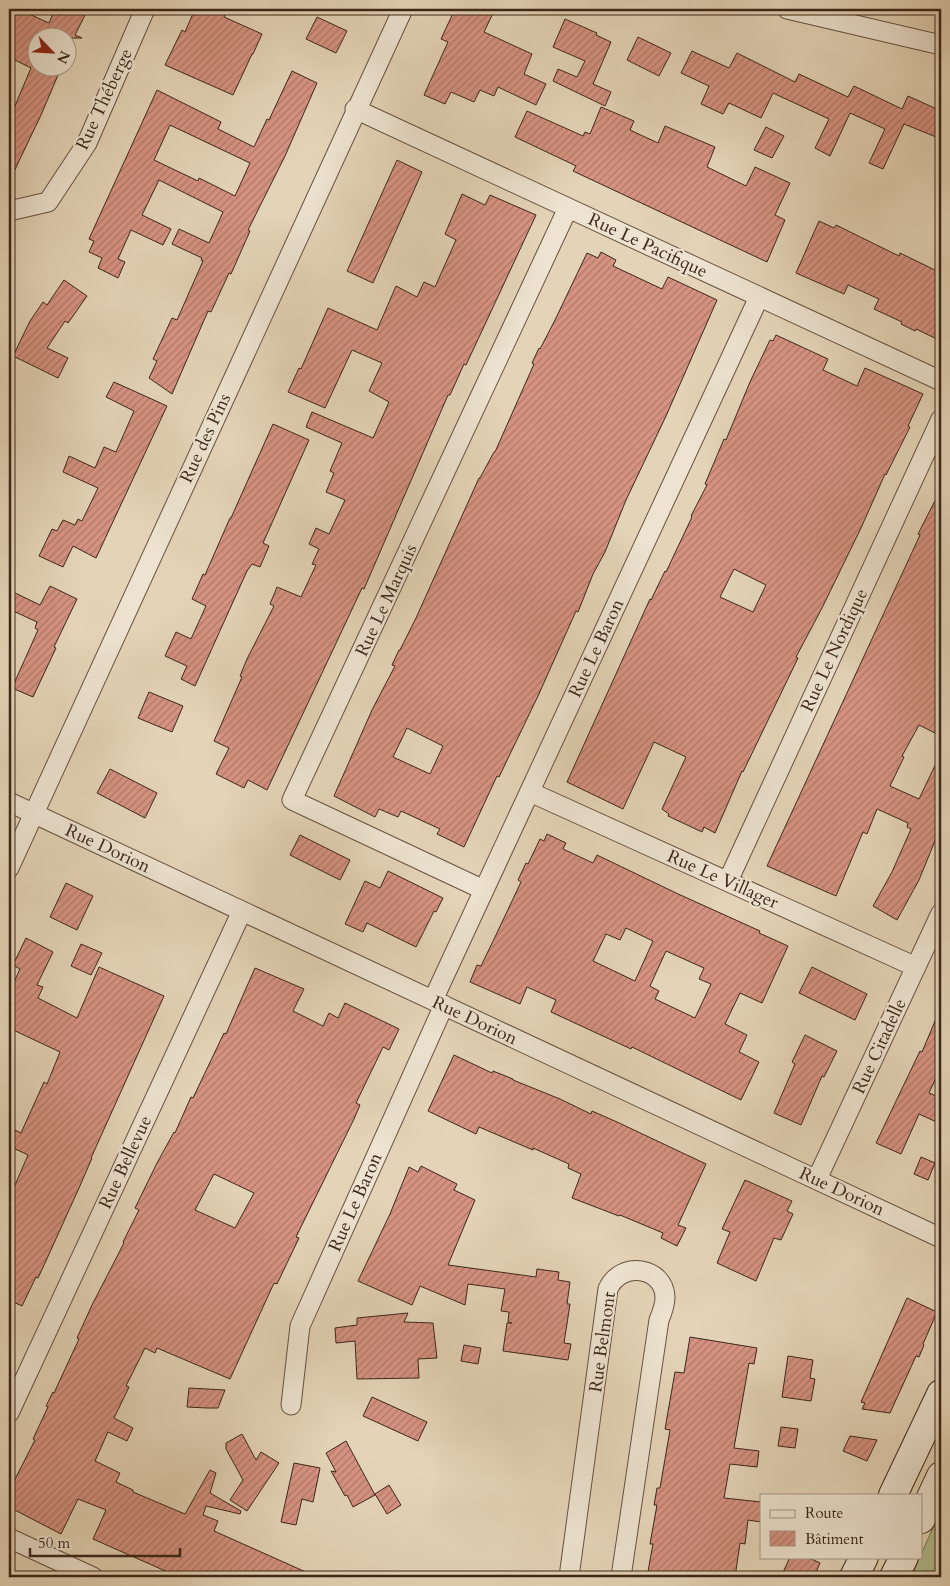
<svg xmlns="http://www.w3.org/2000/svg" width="950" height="1586" viewBox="0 0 950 1586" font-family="Cardo,serif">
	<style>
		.green { fill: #b3bd8f; stroke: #777254 }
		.building { fill: url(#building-hatch); stroke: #3b2619; fill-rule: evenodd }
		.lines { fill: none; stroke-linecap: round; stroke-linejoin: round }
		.street-casing { stroke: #655240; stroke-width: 21 }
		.secondary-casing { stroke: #3b2619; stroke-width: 30 }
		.street { stroke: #ede3d0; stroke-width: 19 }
		.secondary { stroke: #ede3d0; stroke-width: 28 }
		.labels { text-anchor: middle; stroke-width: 4.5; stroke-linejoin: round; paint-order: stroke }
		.street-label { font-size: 18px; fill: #3b2619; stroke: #ede3d0 }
	</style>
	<defs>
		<pattern id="building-hatch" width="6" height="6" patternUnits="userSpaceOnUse" patternTransform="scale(1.25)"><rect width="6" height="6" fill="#d79382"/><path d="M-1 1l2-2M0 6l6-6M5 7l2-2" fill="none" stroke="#b0786a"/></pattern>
	</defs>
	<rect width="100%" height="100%" fill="#e4d4b7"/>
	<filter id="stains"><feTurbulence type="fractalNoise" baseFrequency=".004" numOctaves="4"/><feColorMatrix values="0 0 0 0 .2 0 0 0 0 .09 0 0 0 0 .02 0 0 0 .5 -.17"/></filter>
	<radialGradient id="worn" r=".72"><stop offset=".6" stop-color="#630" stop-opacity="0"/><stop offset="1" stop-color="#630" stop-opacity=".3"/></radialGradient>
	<path class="green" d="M 941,1510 L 941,1577 L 911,1577 Z"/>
	<path class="building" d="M 9,9 L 18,9 L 49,23 L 55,9 L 88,9 L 75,35 L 82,38 L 38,38 L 38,68 L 61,68 L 41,115 L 9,182 L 9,120 L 31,68 L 9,57 Z
		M 195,9 L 228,9 L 224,17 L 262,34 L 253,54 L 252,54 L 233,95 L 165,65 L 182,30 L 185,32 Z
		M 455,9 L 495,9 L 484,32 L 532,54 L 524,74 L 546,84 L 536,105 L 498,87 L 494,96 L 480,90 L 474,102 L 451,92 L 445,104 L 424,95 L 448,42 L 441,39 Z
		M 317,17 L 347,31 L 336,53 L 306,39 Z
		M 565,19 L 597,33 L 596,35 L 611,42 L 593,84 L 611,92 L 605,106 L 553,81 L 558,69 L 577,77 L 585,61 L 553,47 Z
		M 638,37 L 671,53 L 659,76 L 627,60 Z
		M 692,51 L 729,68 L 737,53 L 795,82 L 799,74 L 848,97 L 854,86 L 902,109 L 908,96 L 941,111 L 941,139 L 904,124 L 883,169 L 869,163 L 885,129 L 850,113 L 830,156 L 815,148 L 829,119 L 773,93 L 761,118 L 729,103 L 723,114 L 701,104 L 709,86 L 681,73 Z
		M 292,71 L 317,83 L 285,156 L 248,230 L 250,231 L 231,274 L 229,273 L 211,312 L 208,311 L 172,394 L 149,378 L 157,361 L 153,359 L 172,318 L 177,320 L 203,261 L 201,260 L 202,258 L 172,244 L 179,229 L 209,243 L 223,212 L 159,180 L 142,215 L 171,229 L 163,245 L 131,230 L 118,259 L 125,262 L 118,278 L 98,268 L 102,258 L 89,252 L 94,241 L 89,239 L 157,90 L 221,122 L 218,129 L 254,147 L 267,119 L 269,120 ZM 170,125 L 250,163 L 235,196 L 199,178 L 198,181 L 154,160 Z
		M 601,107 L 634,121 L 630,130 L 658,143 L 665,126 L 715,147 L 707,167 L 746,186 L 755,167 L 790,183 L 775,215 L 785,220 L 767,262 L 573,171 L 576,166 L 570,163 L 515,137 L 527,111 L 583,136 L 585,132 L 590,134 Z
		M 766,127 L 784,136 L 772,158 L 754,150 Z
		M 397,160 L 422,172 L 373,283 L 347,271 Z
		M 462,194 L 485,205 L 490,195 L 536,215 L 466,365 L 464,364 L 450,395 L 448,395 L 364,589 L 362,588 L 267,790 L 248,780 L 244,788 L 216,774 L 229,748 L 214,741 L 242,677 L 240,676 L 247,659 L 274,606 L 270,604 L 277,587 L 301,597 L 316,565 L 312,564 L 319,549 L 309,544 L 316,528 L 329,534 L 345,500 L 326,492 L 334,473 L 330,471 L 342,443 L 306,427 L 312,412 L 373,438 L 389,402 L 369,391 L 382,363 L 352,350 L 325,408 L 288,392 L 299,368 L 301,369 L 328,308 L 377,330 L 396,286 L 417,297 L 424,282 L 435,287 L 456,240 L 445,234 Z
		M 819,221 L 834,228 L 836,225 L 899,256 L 900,253 L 941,273 L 941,341 L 916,329 L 915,331 L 901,324 L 902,322 L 874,309 L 879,299 L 848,285 L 844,294 L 796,273 Z
		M 601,252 L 616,260 L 613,266 L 662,289 L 668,277 L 717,300 L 666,416 L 626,500 L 605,552 L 593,574 L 578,612 L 576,611 L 538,696 L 499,777 L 497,776 L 464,847 L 437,834 L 440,829 L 401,811 L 398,817 L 379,809 L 375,817 L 334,796 L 372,710 L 395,666 L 392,665 L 399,650 L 400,650 L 416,618 L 479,478 L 480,478 L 494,452 L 495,452 L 534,364 L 532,363 L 539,348 L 540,349 L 555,320 L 587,253 L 598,258 ZM 407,728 L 443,746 L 430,774 L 393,757 Z
		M 64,280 L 87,296 L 68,323 L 65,321 L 47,348 L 68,358 L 58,378 L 13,356 L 30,321 L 43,302 L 47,305 Z
		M 776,335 L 828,359 L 823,370 L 857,386 L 865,368 L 923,394 L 908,426 L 910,427 L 886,475 L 885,474 L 861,528 L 822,608 L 796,657 L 798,658 L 743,772 L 742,771 L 715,833 L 704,827 L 702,832 L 668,816 L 669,814 L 662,809 L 686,757 L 654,742 L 623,809 L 567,782 L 650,599 L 651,600 L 665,571 L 666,572 L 692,517 L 691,516 L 707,485 L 705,484 L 724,439 L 726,440 L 750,382 L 770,340 L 773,341 ZM 734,569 L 766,585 L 753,612 L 720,597 Z
		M 114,382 L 167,406 L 96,558 L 73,546 L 63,567 L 39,556 L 52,529 L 57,531 L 63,520 L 75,525 L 78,519 L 82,521 L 98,488 L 63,472 L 69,456 L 95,468 L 104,447 L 116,452 L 134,411 L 106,397 Z
		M 273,424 L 309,440 L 263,543 L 269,546 L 260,567 L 252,564 L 247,571 L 195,686 L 181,679 L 187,666 L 165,656 L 176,632 L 191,639 L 206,606 L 192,599 L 203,574 L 205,575 L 230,518 L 231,518 Z
		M 941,489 L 941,736 L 919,725 L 902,756 L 904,757 L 890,786 L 919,799 L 941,753 L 941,826 L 919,880 L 897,920 L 873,906 L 892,872 L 911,829 L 907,827 L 908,823 L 877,809 L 867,834 L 863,832 L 836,896 L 767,866 L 920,535 L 918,534 Z
		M 50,586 L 77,599 L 54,647 L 56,648 L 33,697 L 12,688 L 38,630 L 35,628 L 37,622 L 9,609 L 9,590 L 40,605 Z
		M 149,692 L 183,706 L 172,732 L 138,718 Z
		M 110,769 L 157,793 L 145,818 L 97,793 Z
		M 547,834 L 566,843 L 563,849 L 593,863 L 597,855 L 676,893 L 760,931 L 759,933 L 788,946 L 762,1003 L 740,993 L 725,1024 L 747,1035 L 739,1052 L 759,1062 L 741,1100 L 632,1047 L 631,1049 L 551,1012 L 556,1000 L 527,987 L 520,1004 L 470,982 L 477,965 L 481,966 L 495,937 L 521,882 L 518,880 L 526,863 L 528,864 L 540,839 L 544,841 ZM 626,928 L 653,941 L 635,981 L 593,961 L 606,934 L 620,940 ZM 666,951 L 704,968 L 699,979 L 711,984 L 695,1018 L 655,999 L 659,991 L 650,986 Z
		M 300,835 L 350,860 L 340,880 L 290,855 Z
		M 388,871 L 443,898 L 436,912 L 434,911 L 416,947 L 367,923 L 363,932 L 345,924 L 365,881 L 380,888 Z
		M 66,883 L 93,896 L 77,930 L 50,917 Z
		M 26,938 L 53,952 L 37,985 L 43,987 L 38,998 L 77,1018 L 99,967 L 164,996 L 91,1158 L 92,1158 L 79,1188 L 45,1263 L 38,1278 L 36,1277 L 22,1306 L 9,1300 L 9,1199 L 28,1155 L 9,1146 L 9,1127 L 21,1133 L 44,1082 L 47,1084 L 60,1052 L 9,1028 L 9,993 L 20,969 L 13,965 Z
		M 81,944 L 102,953 L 91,975 L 71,966 Z
		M 812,967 L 867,994 L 855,1020 L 799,993 Z
		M 255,968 L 304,989 L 293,1011 L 323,1026 L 329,1013 L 338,1018 L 345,1003 L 399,1029 L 389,1050 L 383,1047 L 356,1103 L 360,1105 L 354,1119 L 296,1237 L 299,1238 L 277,1284 L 274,1283 L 230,1379 L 157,1348 L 155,1353 L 145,1348 L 126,1386 L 129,1387 L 114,1418 L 133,1428 L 127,1441 L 108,1432 L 95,1461 L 120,1473 L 116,1482 L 133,1490 L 133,1492 L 185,1514 L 210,1470 L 216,1473 L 210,1493 L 241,1511 L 240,1514 L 206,1506 L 203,1515 L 218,1521 L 214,1531 L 317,1577 L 179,1577 L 93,1539 L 106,1510 L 78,1499 L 61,1534 L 9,1507 L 9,1491 L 35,1440 L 33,1439 L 48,1407 L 46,1406 L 53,1392 L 54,1393 L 79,1339 L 77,1338 L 92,1305 L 124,1243 L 123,1242 L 139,1210 L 135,1208 L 157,1163 L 174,1132 L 175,1133 L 191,1097 L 193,1098 L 224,1033 L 226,1034 ZM 214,1174 L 254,1193 L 235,1228 L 195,1210 Z
		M 941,1007 L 941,1067 L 929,1093 L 941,1098 L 941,1124 L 919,1114 L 901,1154 L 876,1143 L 920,1051 L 922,1052 Z
		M 805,1035 L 837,1051 L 824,1077 L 822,1076 L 801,1125 L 774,1113 L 795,1064 L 792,1062 Z
		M 454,1055 L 492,1073 L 493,1071 L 513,1079 L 513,1080 L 560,1099 L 591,1114 L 592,1111 L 617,1122 L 706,1164 L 678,1225 L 686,1228 L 677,1246 L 661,1238 L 663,1233 L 620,1215 L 619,1216 L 572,1198 L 581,1174 L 568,1168 L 569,1164 L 533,1148 L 533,1150 L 479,1127 L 476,1134 L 428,1111 Z
		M 921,1157 L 935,1163 L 928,1180 L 914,1174 Z
		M 421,1166 L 457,1184 L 454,1190 L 475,1200 L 448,1265 L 536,1277 L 537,1269 L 559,1272 L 558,1280 L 570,1282 L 567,1304 L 570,1304 L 564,1343 L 571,1344 L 568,1360 L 503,1351 L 507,1323 L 512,1323 L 508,1322 L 509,1312 L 501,1311 L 505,1289 L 468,1284 L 465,1305 L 420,1286 L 412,1305 L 358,1281 L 390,1214 L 409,1167 L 418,1172 Z
		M 745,1180 L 792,1201 L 787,1211 L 793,1214 L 781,1240 L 774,1238 L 756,1281 L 717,1263 L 730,1232 L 722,1229 Z
		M 907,1298 L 937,1312 L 923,1344 L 924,1345 L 919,1357 L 916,1356 L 890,1413 L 862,1409 L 865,1403 L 861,1402 Z
		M 408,1313 L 404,1322 L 433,1323 L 437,1358 L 418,1359 L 419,1378 L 357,1379 L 355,1341 L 336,1343 L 335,1328 L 357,1325 L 357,1318 Z
		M 690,1337 L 757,1348 L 754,1364 L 749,1363 L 734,1448 L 759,1451 L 757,1467 L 730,1464 L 724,1498 L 761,1502 L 761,1522 L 748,1520 L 745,1544 L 740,1543 L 735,1577 L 647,1577 L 653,1544 L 650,1544 L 657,1505 L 654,1505 L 657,1488 L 660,1488 L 670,1430 L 665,1429 L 675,1372 L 684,1373 Z
		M 464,1345 L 481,1348 L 478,1364 L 461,1361 Z
		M 788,1356 L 813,1360 L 810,1378 L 815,1379 L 811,1401 L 782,1397 Z
		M 189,1388 L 225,1390 L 218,1408 L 207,1408 L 187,1407 Z
		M 372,1397 L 427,1422 L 418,1441 L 363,1416 Z
		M 781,1427 L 798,1429 L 795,1448 L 778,1446 Z
		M 242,1434 L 256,1460 L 261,1452 L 279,1463 L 247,1511 L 230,1500 L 243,1480 L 226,1449 L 226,1443 Z
		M 850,1436 L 877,1440 L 867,1461 L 843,1451 Z
		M 346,1441 L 375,1495 L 353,1507 L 347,1495 L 345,1496 L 331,1471 L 336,1472 L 326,1453 Z
		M 294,1463 L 320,1468 L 313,1502 L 302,1499 L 296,1525 L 281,1522 Z
		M 389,1485 L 401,1505 L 387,1514 L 375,1494 Z
		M 790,1557 L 807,1557 L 820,1563 L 814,1577 L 781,1577 Z"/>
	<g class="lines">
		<g class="street-casing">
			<path id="street" d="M 787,9 L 941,45
				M 355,109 L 941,381
				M 9,211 L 48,202 L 87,143 L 145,9
				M 530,792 L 916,967
				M 9,802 L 941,1238
				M 9,868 L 403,9
				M 728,881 L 941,419
				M 484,890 L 292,800 L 568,208
				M 433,1000 L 759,297
				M 817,1179 L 941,913
				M 291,1405 L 300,1326 L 444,1005
				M 9,1413 L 242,911
				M 9,1538 L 93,1577
				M 569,1577 L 608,1289 C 621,1260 664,1267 665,1297 C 665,1305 662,1313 659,1320 L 621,1577"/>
		</g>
		<g class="secondary-casing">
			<path id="secondary" d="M 893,1495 L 941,1394
				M 921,1519 L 941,1476
				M 854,1577 L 864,1557
				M 894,1577 L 904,1557"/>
		</g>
		<use href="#street" class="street"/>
		<use href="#secondary" class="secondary"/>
	</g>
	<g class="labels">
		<g class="street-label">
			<text transform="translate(104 99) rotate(-65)" y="6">Rue Théberge</text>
			<text transform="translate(648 245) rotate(25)" y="6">Rue Le Pacifique</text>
			<text transform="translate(205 438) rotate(-65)" y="6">Rue des Pins</text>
			<text transform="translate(386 600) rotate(-65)" y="6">Rue Le Marquis</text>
			<text transform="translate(596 648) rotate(-65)" y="6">Rue Le Baron</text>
			<text transform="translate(834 650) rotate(-65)" y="6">Rue Le Nordique</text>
			<text transform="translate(108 848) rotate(25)" y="6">Rue Dorion</text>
			<text transform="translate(723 879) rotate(24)" y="6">Rue Le Villager</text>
			<text transform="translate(475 1020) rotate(25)" y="6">Rue Dorion</text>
			<text transform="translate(879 1046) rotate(-65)" y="6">Rue Citadelle</text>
			<text transform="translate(125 1162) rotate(-65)" y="6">Rue Bellevue</text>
			<text transform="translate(842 1191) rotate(25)" y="6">Rue Dorion</text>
			<text transform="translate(355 1202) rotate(-66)" y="6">Rue Le Baron</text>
			<text transform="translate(602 1342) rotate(-82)" y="6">Rue Belmont</text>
		</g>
	</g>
	<rect width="950" height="1586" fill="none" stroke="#e4d4b7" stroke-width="30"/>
	<rect x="10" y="10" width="930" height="1566" fill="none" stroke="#3b2619" stroke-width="2.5"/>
	<rect x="15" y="15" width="920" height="1556" fill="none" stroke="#3b2619"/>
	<rect x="760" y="1494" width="162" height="65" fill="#ede3d0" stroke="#a69787"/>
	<rect x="770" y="1510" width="25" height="8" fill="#ede3d0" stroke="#a69787"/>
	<text x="805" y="1518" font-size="15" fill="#3b2619">Route</text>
	<rect x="770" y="1531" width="25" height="15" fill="url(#building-hatch)" stroke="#a69787"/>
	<text x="805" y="1544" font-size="15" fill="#3b2619">Bâtiment</text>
	<g transform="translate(52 52) rotate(115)"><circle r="24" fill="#ede3d0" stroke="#a69787"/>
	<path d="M0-4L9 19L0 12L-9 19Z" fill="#8f2418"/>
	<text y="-8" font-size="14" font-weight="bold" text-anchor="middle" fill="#3b2619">N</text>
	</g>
	<path d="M30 1548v8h150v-8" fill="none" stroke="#3b2619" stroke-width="2.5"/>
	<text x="38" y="1548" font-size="15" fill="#3b2619" stroke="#ede3d0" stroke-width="4" paint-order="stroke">50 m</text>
	<rect width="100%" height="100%" filter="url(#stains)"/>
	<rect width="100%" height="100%" fill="url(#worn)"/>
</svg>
